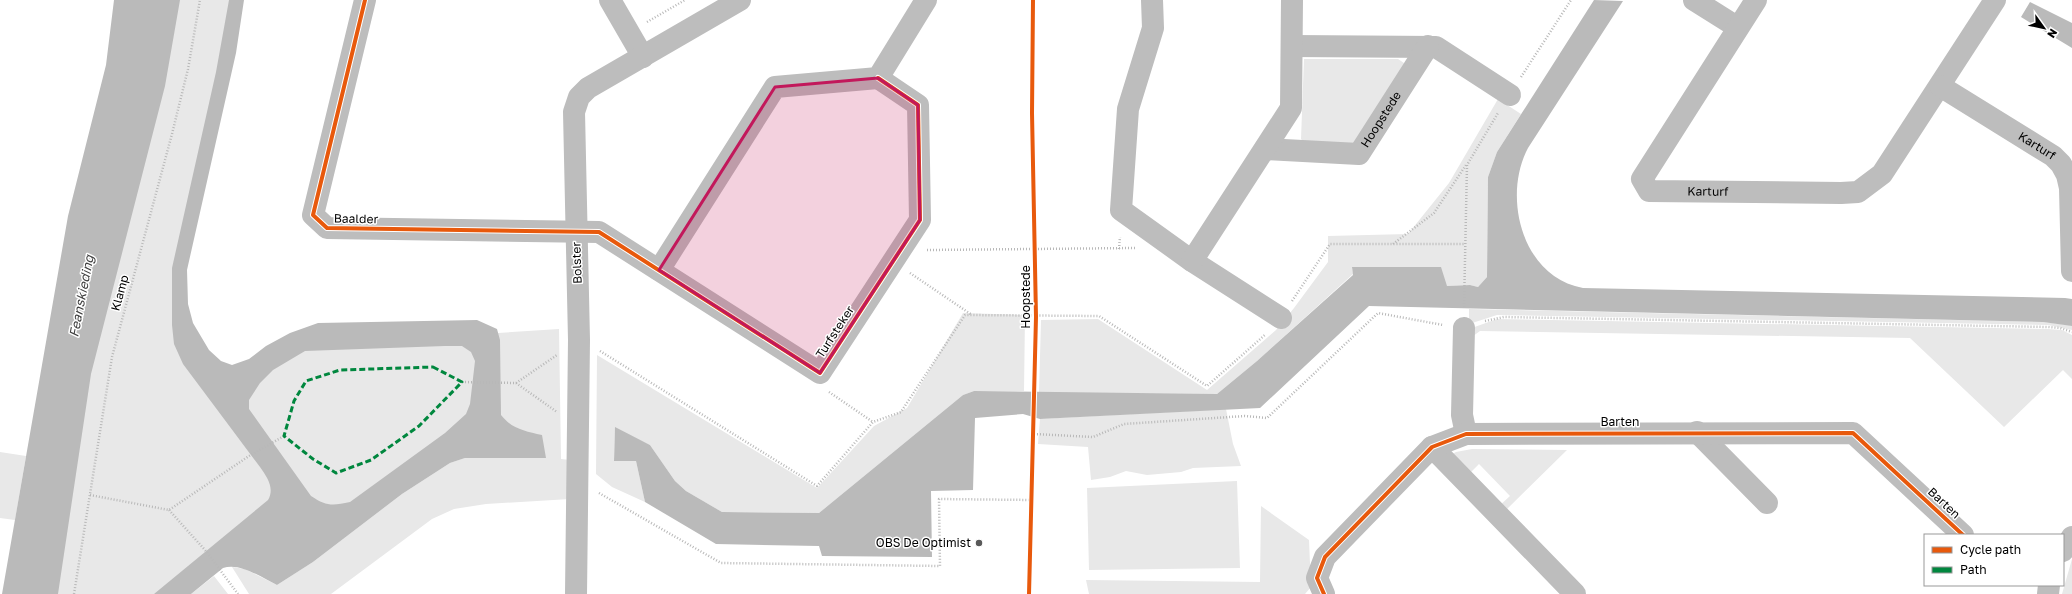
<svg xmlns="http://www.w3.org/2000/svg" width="2072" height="594" viewBox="0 0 2072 594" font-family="'Golos Text',sans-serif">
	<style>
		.green { fill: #e8e8e8 }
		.water { fill: #bababa; fill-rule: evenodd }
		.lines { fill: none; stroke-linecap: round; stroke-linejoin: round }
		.path { stroke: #b8b8b8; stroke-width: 2.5; stroke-dasharray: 1 2; stroke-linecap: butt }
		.minor { stroke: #bdbdbd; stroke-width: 22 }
		.quiet { stroke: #00873e; stroke-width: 3; stroke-dasharray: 6 3; stroke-linecap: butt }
		.cycleway-casing { stroke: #fff; stroke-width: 6 }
		.cycleway { stroke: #e8590c; stroke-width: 4 }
		.marked { fill: #c2185b; fill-opacity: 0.2; stroke: #c2185b; stroke-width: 3; stroke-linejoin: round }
		.poi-dot { fill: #595959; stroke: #fff; stroke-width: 1.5 }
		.labels { text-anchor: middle; stroke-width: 3; stroke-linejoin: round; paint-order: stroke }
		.street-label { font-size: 12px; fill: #000; stroke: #fff }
		.poi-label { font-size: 12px; fill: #000; stroke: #fff; text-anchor: end }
		.water-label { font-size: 13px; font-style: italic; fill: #3e3e3e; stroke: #fff }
	</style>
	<rect width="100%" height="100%" fill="#fff"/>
	<path class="green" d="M 165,0 L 236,0 L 178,272 L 184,337 L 225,387 L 281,350 L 498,336 L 498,333 L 559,329 L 561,459 L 570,460 L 570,499 L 486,504 L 454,509 L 432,519 L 331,594 L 249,594 L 232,567 L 245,569 L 277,585 L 313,562 L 402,494 L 450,463 L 465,458 L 546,458 L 459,453 L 341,527 L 226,557 L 178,594 L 52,594 L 88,368 Z
		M 1304,59 L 1398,59 L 1407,65 L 1356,144 L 1306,144 L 1301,139 Z
		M 1498,99 L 1521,114 L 1497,152 L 1488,177 L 1487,277 L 1478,287 L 1470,285 L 1447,286 L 1352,268 L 1353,274 L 1257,361 L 1217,394 L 1039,393 L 1041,320 L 1098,319 L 1207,390 L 1276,330 L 1294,308 L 1328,262 L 1328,236 L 1408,234 L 1449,183 Z
		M 1469,309 L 2043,322 L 2069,325 L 2072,326 L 2072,330 L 2048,325 L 1497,315 L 1469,324 Z
		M 963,313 L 1025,315 L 1024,391 L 974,391 L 963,395 L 819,513 L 722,512 L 686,491 L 675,481 L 650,445 L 615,428 L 614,461 L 636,461 L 645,502 L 612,487 L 596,474 L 597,355 L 817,488 L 874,426 L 907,408 Z
		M 1497,319 L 2048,329 L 2062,330 L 2072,335 L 2072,379 L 2063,370 L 2004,427 L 1910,338 L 1480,331 L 1469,339 L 1469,329 Z
		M 1226,409 L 1233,444 L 1241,466 L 1193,468 L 1181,472 L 1147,475 L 1126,471 L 1110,477 L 1091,480 L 1088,447 L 1038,444 L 1040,419 Z
		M 1472,449 L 1567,450 L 1504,512 L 1498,507 L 1510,496 L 1479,464 L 1468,475 L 1449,456 L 1456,452 Z
		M 0,452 L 26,456 L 15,520 L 0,518 Z
		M 1237,481 L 1240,568 L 1089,570 L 1087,488 Z
		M 1261,506 L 1309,540 L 1311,587 L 1305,594 L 1089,594 L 1086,580 L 1260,582 Z
		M 2072,559 L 2072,594 L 2062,594 Z
		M 214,576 L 228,594 L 191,594 Z"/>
	<path class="water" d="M 114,0 L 180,0 L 165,86 L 91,374 L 58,594 L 2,594 L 68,216 L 106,65 Z
		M 229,0 L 244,0 L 236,53 L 187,270 L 188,304 L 193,323 L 209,350 L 221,361 L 232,365 L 249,359 L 266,346 L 290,333 L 318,323 L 477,320 L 497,329 L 500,340 L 501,415 C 512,429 525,431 542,435 L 546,458 L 465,458 L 450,463 L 402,494 L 313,562 L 277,585 C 262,578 240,562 223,568 L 191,594 L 154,594 L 268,500 C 275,488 267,477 260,467 L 183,364 L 174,344 L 172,325 L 172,268 L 216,72 ZM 445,346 L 462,346 L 471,352 L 475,361 L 470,404 L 466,414 L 445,433 L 350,502 C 332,506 326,506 311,496 L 249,409 L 249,400 L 260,383 L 273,370 L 305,351 Z
		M 1594,0 L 1623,1 L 1528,148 C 1502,197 1522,277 1583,288 L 2065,298 L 2072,299 L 2072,326 L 2043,322 L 1369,306 L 1260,408 L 1040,419 L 1023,414 L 975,418 L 973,490 L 931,491 L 932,557 L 822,556 L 819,546 L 716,544 L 645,502 L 636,461 L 614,461 L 615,427 L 650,445 L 675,481 L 686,491 L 722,512 L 819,513 L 963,395 L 974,391 L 1217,394 L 1257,361 L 1353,275 L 1352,267 L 1441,267 L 1447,286 L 1470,285 L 1478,287 L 1487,277 L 1488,177 L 1497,152 Z
		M 2030,2 L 2072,23 L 2072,48 L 2021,17 Z"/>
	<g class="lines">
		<path class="path" d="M 647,22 L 685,0
			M 1521,77 L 1571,0
			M 1393,244 L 1434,213 L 1466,165
			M 1119,249 L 1120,237
			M 927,250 L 1136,248
			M 910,273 L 972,315
			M 1292,301 L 1330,244 L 1465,244
			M 1464,307 L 1467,165 L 1498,113
			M 1485,321 L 1504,317 L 2048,327 L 2060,328 L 2072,332
			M 600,351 L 817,486 L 873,422 L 901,412 L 965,315 L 1099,316 L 1207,386 L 1266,334
			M 462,382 L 516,383 L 557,412
			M 516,383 L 557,355
			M 829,392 L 873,422
			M 1034,434 L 1093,437 L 1124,424 L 1245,416 L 1267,418 L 1378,313 L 1443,325
			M 599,493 L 721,563 L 940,566 L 939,499 L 1032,500
			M 90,495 L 169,510 L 249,456 L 284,436
			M 169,510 L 205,550 L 238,594
			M 74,594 L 112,357 L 172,134 L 188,69 L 200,0"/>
		<g class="minor">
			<path d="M 365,0 L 313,215 L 327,228 L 599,232 L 820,373 L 920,220 L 918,105 L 878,78"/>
			<path d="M 610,0 L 643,57"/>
			<path d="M 1152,0 L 1153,28 L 1128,109 L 1121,210 L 1192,261 L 1281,318"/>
			<path d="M 1694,0 L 1737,27"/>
			<path id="s1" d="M 1756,0 L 1642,179 L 1649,191 L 1841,193 L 1858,192 L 1882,174 L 1995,0"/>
			<path d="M 1292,46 L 1436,47 L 1510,95"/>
			<path id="s2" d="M 1940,86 L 2053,156 L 2061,164 L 2067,175 L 2070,188 L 2072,271"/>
			<path id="s3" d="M 1265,149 L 1359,154 L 1428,46"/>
			<path d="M 1192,261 L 1291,108 L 1292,0"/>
			<path d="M 659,270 L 775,87 L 878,78 L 926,0"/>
			<path d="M 1464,328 L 1462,415 L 1466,434"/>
			<path d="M 1697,432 L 1767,503"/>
			<path d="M 1432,447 L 1575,594"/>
			<path d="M 2063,551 L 2072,537"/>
			<path d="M 576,594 L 579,340 L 574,112 L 579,97 L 588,88 L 740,0"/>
			<path d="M 1324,594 L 1317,578 L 1325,557 L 1432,447 L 1466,434 L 1853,433 L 1963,535"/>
			<path d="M 2048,594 L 2049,585"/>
		</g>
		<path class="quiet" d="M 433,367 L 462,382 L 419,426 L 371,460 L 336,473 L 313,459 L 284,436 L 294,401 L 306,381 L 340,370 Z"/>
		<g class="cycleway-casing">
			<path id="cycleway" d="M 365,0 L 313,215 L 327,228 L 599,232 L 820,373 L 920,220 L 918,105 L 878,78
				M 1029,594 L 1036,317 L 1032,113 L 1033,0
				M 1324,594 L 1317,578 L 1325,557 L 1432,447 L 1466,434 L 1853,433 L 1963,535"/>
		</g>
		<use href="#cycleway" class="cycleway"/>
	</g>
	<path class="marked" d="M 878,78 L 918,105 L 920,220 L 820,373 L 659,270 L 775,87 Z"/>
	<circle class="poi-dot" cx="979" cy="543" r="4"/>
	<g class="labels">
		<g class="street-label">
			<text dy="4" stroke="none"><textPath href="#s3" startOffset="135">Hoopstede</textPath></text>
			<text dy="4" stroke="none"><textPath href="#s2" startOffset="114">Karturf</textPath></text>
			<text dy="4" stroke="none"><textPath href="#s1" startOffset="285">Karturf</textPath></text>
			<text transform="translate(356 219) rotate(1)" y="4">Baalder</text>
			<text transform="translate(577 263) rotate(-92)" y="4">Bolster</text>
			<text transform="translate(120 293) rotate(-75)" y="4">Klamp</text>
			<text transform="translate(1026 297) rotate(-90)" y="4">Hoopstede</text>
			<text transform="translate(835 332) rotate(-57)" y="4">Turfsteker</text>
			<text x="1620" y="426">Barten</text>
			<text transform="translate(1944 503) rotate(43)" y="4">Barten</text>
		</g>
		<g class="poi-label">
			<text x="971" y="547">OBS De Optimist</text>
		</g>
		<g class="water-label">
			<text transform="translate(81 296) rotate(-79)" y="5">Feanskieding</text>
		</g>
	</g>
	<rect x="1924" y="534" width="140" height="52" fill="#ffffff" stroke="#999999"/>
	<rect x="1932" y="547" width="20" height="6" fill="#e8590c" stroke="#999999"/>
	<text x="1960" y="554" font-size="12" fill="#000000">Cycle path</text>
	<rect x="1932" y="567" width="20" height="6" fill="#00873e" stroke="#999999"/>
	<text x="1960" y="574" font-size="12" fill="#000000">Path</text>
	<g transform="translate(2044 28) rotate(123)" stroke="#ffffff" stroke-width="3" paint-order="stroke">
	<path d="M0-3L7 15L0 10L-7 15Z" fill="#000000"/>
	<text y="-6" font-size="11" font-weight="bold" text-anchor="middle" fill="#000000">N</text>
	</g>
</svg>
